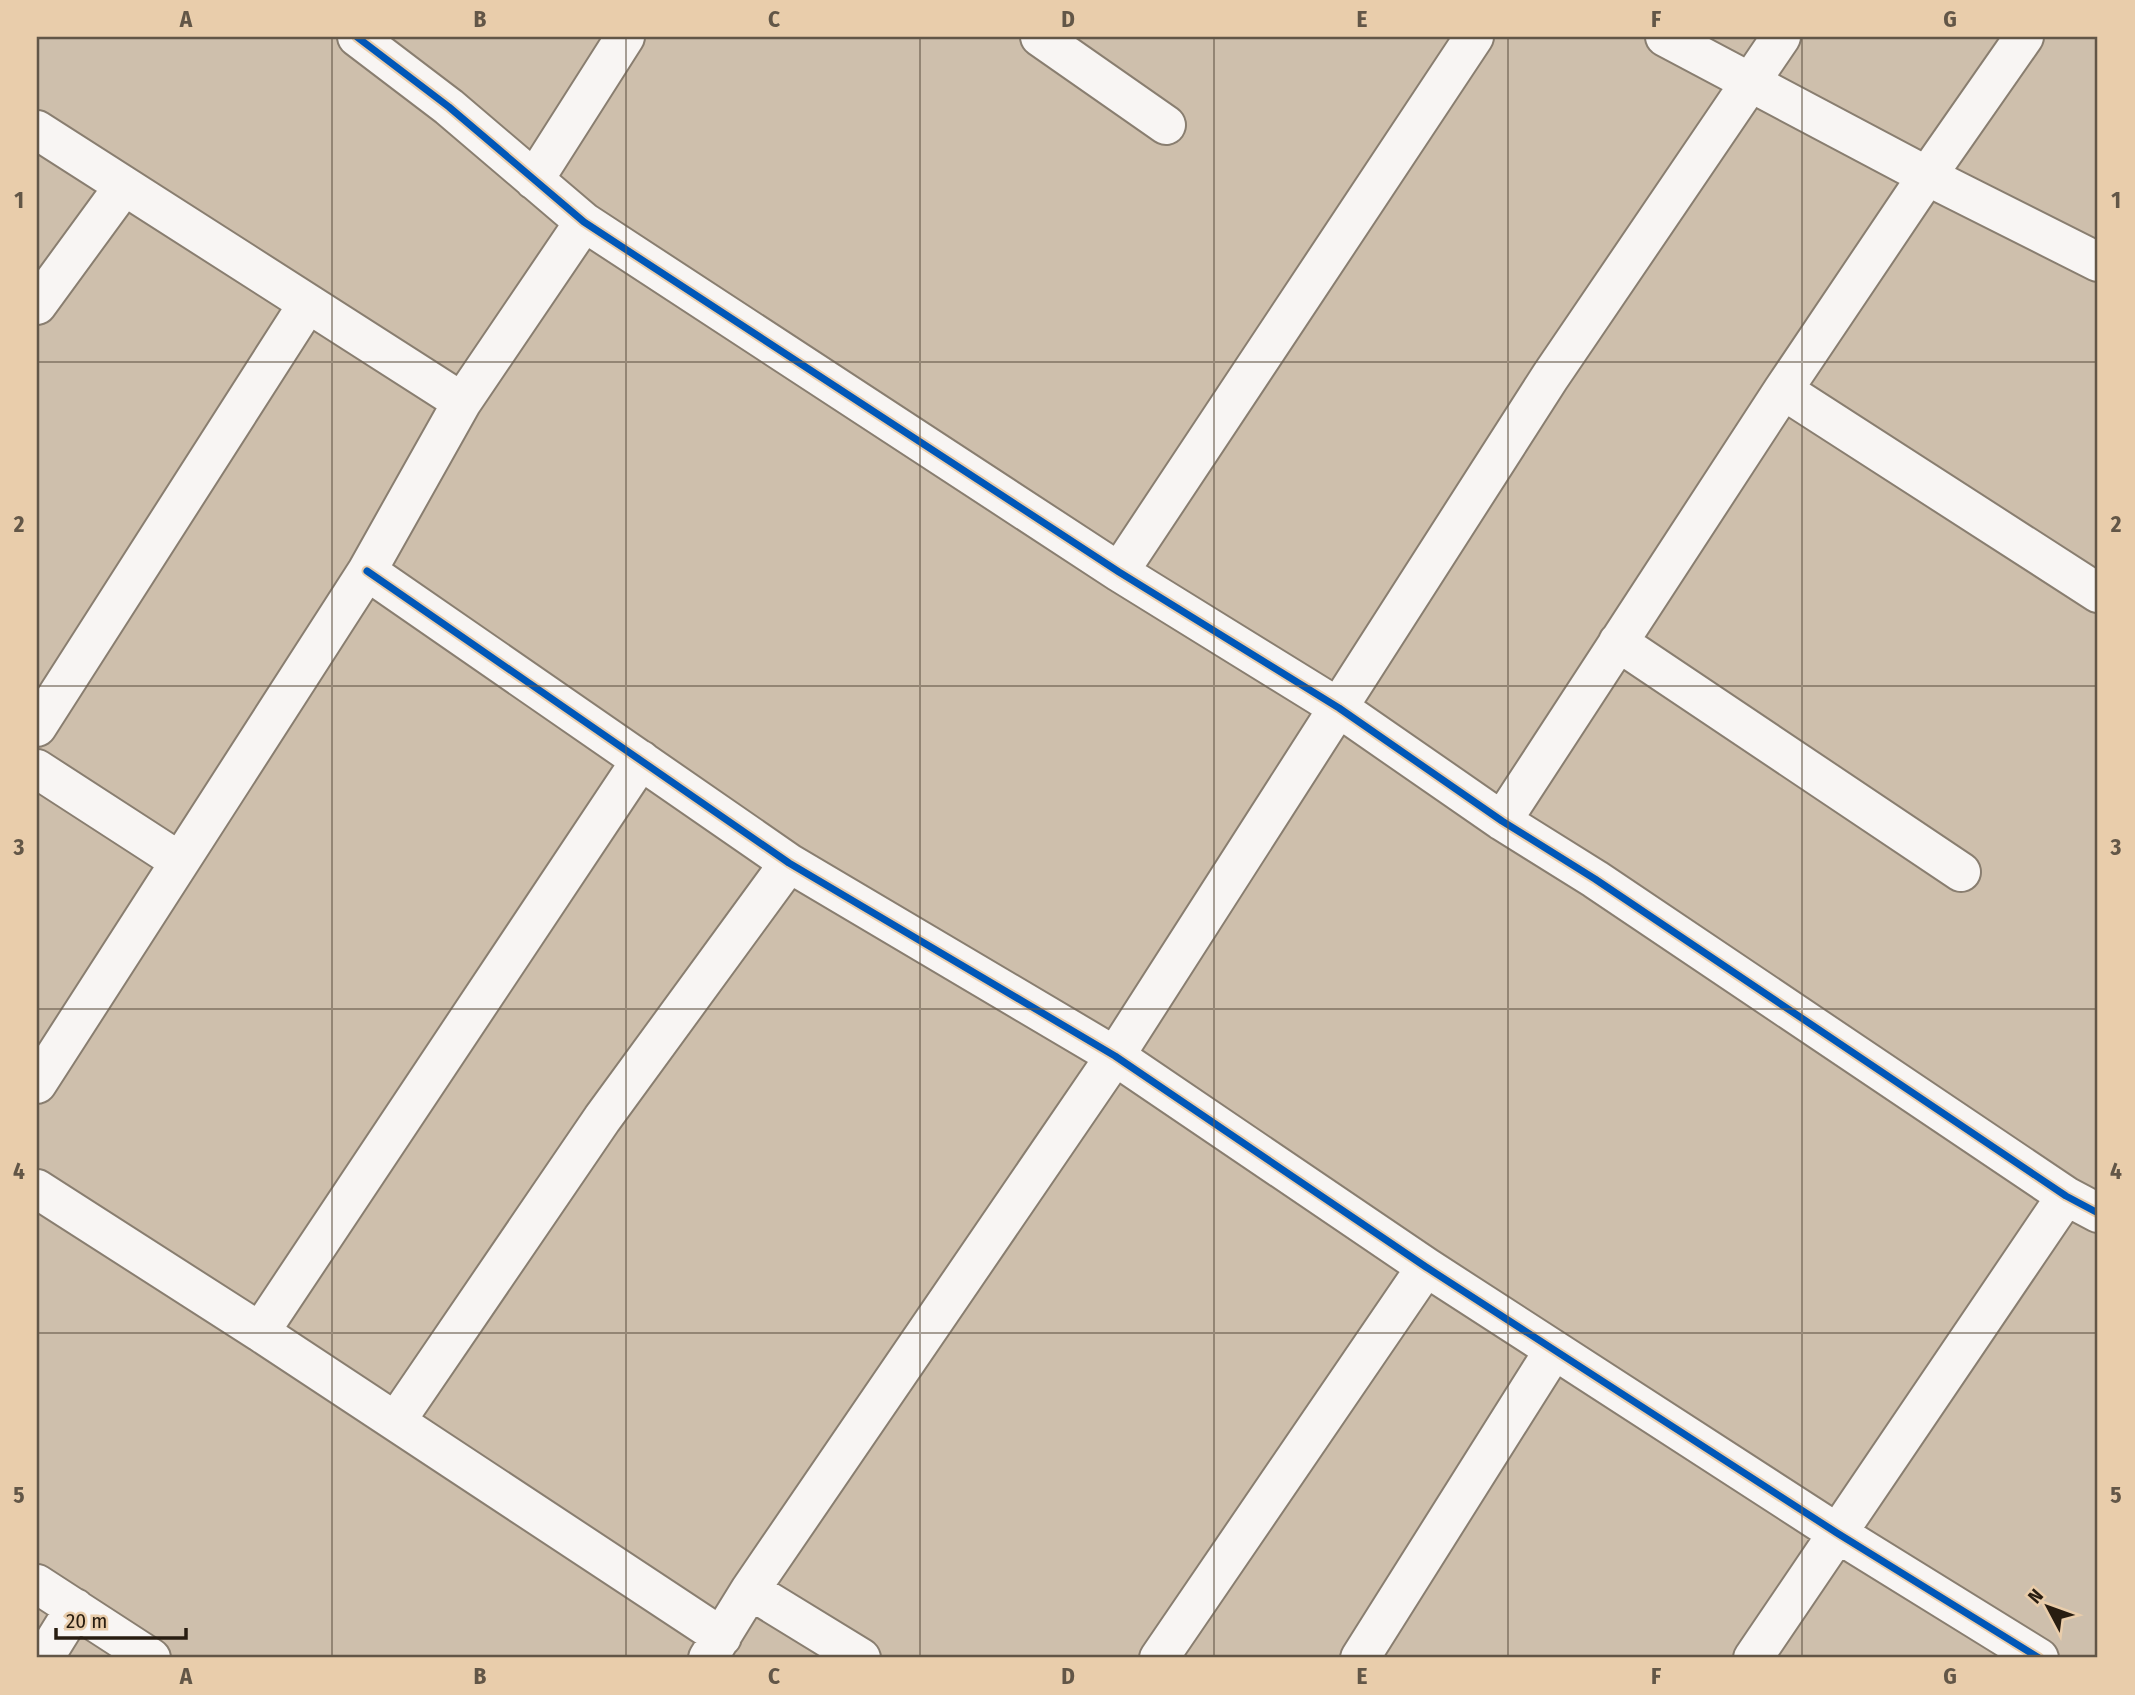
<svg xmlns="http://www.w3.org/2000/svg" width="2135" height="1695" viewBox="0 0 2135 1695" font-family="'Fira Sans Condensed',sans-serif">
	<style>
		.lines { fill: none; stroke-linecap: round; stroke-linejoin: round }
		.street-casing { stroke: #897e70; stroke-width: 42 }
		.street { stroke: #f8f5f3; stroke-width: 38 }
		.cycleway-casing { stroke: #e9cdab; stroke-width: 11 }
		.cycleway { stroke: #0057b8; stroke-width: 7 }
		.grid { fill: none; stroke: #625647; stroke-width: 2; stroke-opacity: 0.55 }
		.neatline { fill: none; stroke: #625647; stroke-width: 2.5 }
		.grid-label { font-size: 23px; text-anchor: middle; font-weight: bold; fill: #625647 }
	</style>
	<rect width="100%" height="100%" fill="#cebfac"/>
	<g class="lines">
		<g class="street-casing">
			<path id="street" d="M 357,37 L 449,107 L 584,222 L 1119,572 L 1339,708 L 1502,821 L 1595,879 L 2066,1196 L 2098,1213
				M 1040,37 L 1166,125
				M 2024,37 L 1927,176 L 2098,262
				M 37,130 L 462,402
				M 534,180 L 625,37
				M 37,305 L 124,186
				M 1783,390 L 2098,593
				M 367,571 L 789,863 L 1115,1056 L 1426,1267 L 1837,1533 L 2039,1658
				M 1119,572 L 1474,37
				M 1618,642 L 1961,872
				M 37,727 L 307,305
				M 641,760 L 260,1332 L 722,1637
				M 37,769 L 179,861
				M 1502,821 L 1783,390 L 1927,176 L 1665,37
				M 37,1084 L 367,571 L 462,402 L 584,222
				M 37,1189 L 260,1332
				M 396,1421 L 602,1119 L 789,863
				M 37,1584 L 151,1658
				M 750,1590 L 861,1658
				M 44,1658 L 75,1608
				M 708,1658 L 750,1590 L 1115,1056 L 1550,377 L 1781,37
				M 1159,1658 L 1426,1267
				M 1360,1658 L 1554,1350
				M 1753,1658 L 2066,1196"/>
		</g>
		<use href="#street" class="street"/>
		<g class="cycleway-casing">
			<path id="cycleway" d="M 357,37 L 449,107 L 584,222 L 1119,572 L 1339,708 L 1502,821 L 1595,879 L 2066,1196 L 2098,1213
				M 367,571 L 789,863 L 1115,1056 L 1426,1267 L 1837,1533 L 2039,1658"/>
		</g>
		<use href="#cycleway" class="cycleway"/>
	</g>
	<path class="grid" d="M 332,37 L 332,1658M 626,37 L 626,1658M 920,37 L 920,1658M 1214,37 L 1214,1658M 1508,37 L 1508,1658M 1802,37 L 1802,1658M 37,362 L 2098,362M 37,686 L 2098,686M 37,1009 L 2098,1009M 37,1333 L 2098,1333"/>
	<rect width="2135" height="1695" fill="none" stroke="#e9cdab" stroke-width="77"/>
	<g transform="translate(2048 1607) rotate(311)" stroke="#e9cdab" stroke-width="5" paint-order="stroke">
	<path d="M0-5L12 26L0 18L-12 26Z" fill="#281d11"/>
	<text y="-10" font-size="19" font-weight="bold" text-anchor="middle" fill="#281d11">N</text>
	</g>
	<path d="M56 1628v10h130v-10" fill="none" stroke="#281d11" stroke-width="3.5"/>
	<text x="66" y="1628" font-size="21" fill="#281d11" stroke="#e9cdab" stroke-width="5" paint-order="stroke">20 m</text>
	<rect x="38" y="38" width="2058" height="1618" class="neatline"/>
	<g class="grid-label">
		<text x="186" y="27">A</text>
		<text x="480" y="27">B</text>
		<text x="774" y="27">C</text>
		<text x="1068" y="27">D</text>
		<text x="1362" y="27">E</text>
		<text x="1656" y="27">F</text>
		<text x="1950" y="27">G</text>
		<text x="19" y="208">1</text>
		<text x="2116" y="208">1</text>
		<text x="19" y="532">2</text>
		<text x="2116" y="532">2</text>
		<text x="19" y="855">3</text>
		<text x="2116" y="855">3</text>
		<text x="19" y="1179">4</text>
		<text x="2116" y="1179">4</text>
		<text x="19" y="1503">5</text>
		<text x="2116" y="1503">5</text>
		<text x="186" y="1684">A</text>
		<text x="480" y="1684">B</text>
		<text x="774" y="1684">C</text>
		<text x="1068" y="1684">D</text>
		<text x="1362" y="1684">E</text>
		<text x="1656" y="1684">F</text>
		<text x="1950" y="1684">G</text>
	</g>
</svg>
